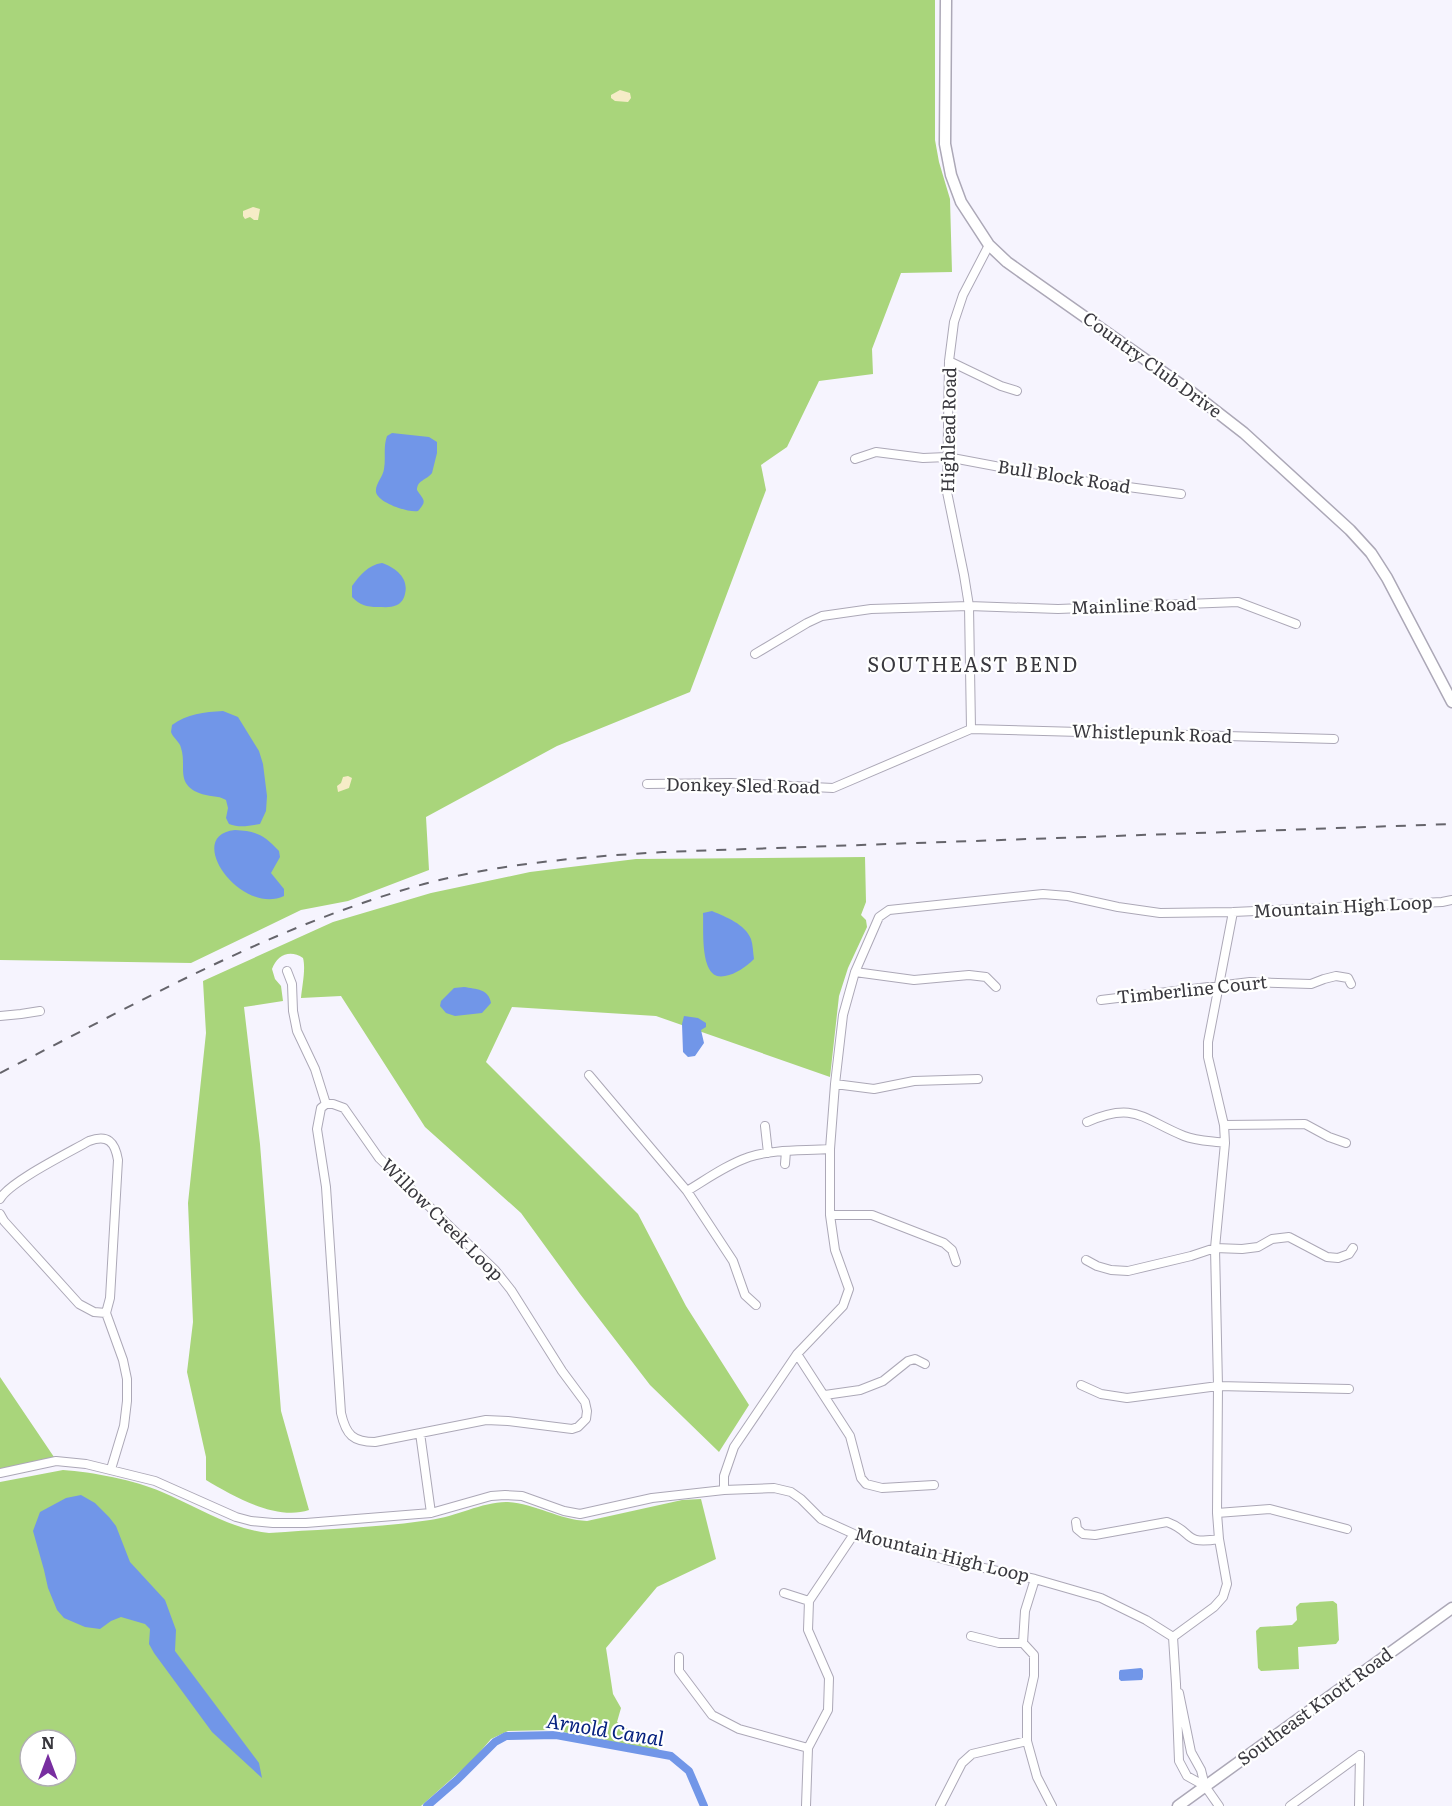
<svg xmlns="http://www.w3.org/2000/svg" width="1452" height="1806" viewBox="0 0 1452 1806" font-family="Literata,serif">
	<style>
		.green { fill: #a9d57b; fill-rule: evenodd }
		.sand { fill: #f6ecc7 }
		.water { fill: #7196e8 }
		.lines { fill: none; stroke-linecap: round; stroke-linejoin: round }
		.canal { stroke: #7196e8; stroke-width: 8 }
		.street-casing { stroke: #aca8b7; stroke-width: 10 }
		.secondary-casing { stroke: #aca8b7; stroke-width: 13 }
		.street { stroke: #fff; stroke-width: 8 }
		.secondary { stroke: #fff; stroke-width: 10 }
		.rail { stroke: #65646b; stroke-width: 2; stroke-dasharray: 10 10; stroke-linecap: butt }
		.labels { text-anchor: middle; stroke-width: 4.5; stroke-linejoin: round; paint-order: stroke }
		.street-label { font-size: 18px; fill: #39383e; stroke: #fff }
		.neighbourhood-label { font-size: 20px; letter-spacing: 1.5px; fill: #39383e; stroke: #fff }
		.water-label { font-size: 20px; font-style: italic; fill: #06217f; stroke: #fff }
	</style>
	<rect width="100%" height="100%" fill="#f6f4fe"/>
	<path class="green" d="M 0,0 L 935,0 L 935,140 L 939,162 L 950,199 L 952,272 L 901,273 L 872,349 L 873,374 L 819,381 L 787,447 L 761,465 L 766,490 L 690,692 L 557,746 L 426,817 L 429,870 L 348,901 L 301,910 L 191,963 L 0,960 Z
		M 865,857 L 866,902 L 861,915 L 866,920 L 867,927 L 848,968 L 839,996 L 830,1077 L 656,1016 L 512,1007 L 486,1062 L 638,1214 L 686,1306 L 749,1405 L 719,1452 L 650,1385 L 580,1294 L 521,1213 L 425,1127 L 341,996 L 301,998 C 302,986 306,969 303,958 C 290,949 277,955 272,969 L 275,979 L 281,986 L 283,1001 L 244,1007 L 260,1144 L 281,1411 L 309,1510 C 276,1521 233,1496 206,1480 L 206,1457 L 187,1372 L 193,1322 L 188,1203 L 206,1033 L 203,981 L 333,922 L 431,893 L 530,872 L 636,859 Z
		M 0,1377 L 54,1457 L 0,1469 Z
		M 63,1470 C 92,1472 135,1480 162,1492 C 198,1507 230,1529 269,1533 C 323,1529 377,1528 430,1520 C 455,1517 482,1502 506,1502 C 534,1503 559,1520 587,1521 L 682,1500 L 701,1499 L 716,1559 L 657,1587 L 606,1648 L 613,1694 L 621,1708 L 617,1722 L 661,1751 L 552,1730 L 508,1731 L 491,1739 L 473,1760 L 421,1806 L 0,1806 L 0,1482 ZM 30,1740 L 66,1740 L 66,1776 L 30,1776 Z
		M 1333,1601 L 1337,1604 L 1339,1640 L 1336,1644 L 1298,1647 L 1299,1669 L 1261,1671 L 1258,1668 L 1256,1631 L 1260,1627 L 1292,1625 L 1297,1620 L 1296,1607 L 1300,1603 Z"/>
	<path class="sand" d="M 620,90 L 630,93 L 631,98 L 628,102 L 615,101 L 611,98 L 611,95 Z
		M 253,207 L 260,209 L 258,220 L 254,220 L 250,217 L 245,219 L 243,216 L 243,211 Z
		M 348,776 L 352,778 L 349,788 L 338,792 L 337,786 L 341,783 L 343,777 Z"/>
	<path class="water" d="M 392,433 L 429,437 L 437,442 L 437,453 L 432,473 C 427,480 417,480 417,490 C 423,500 428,500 418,511 C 409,513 378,503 376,492 C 375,484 383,477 384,469 C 386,458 383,447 387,436 Z
		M 382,563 C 396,568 409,578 405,594 C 404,599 401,603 397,605 C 391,608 384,607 378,607 C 366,607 360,605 352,597 L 352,586 C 360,575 368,565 382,563 Z
		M 223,711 L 238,717 L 259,751 L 263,764 L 267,796 L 266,811 L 260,824 C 249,826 239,828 229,824 L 226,818 L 228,808 L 226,800 C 218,795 208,797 199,793 C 175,783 187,766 181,748 C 180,742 173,738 171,732 L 172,725 C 187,714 204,712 223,711 Z
		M 235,830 C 256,831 264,835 279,851 L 280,857 L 271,873 L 284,889 L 284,896 C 240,916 183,835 235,830 Z
		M 712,911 C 726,917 745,924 751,939 C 753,945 753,953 754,959 C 746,967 736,974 725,976 C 699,982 704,930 703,913 Z
		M 464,987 C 476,989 489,989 491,1003 L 482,1013 L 455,1016 L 446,1013 L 440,1006 L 441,1001 L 454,988 Z
		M 684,1016 L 698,1018 L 706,1023 L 706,1027 L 701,1030 L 704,1043 L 695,1056 L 688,1057 L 683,1052 L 682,1024 Z
		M 81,1495 L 95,1503 L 109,1517 L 116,1526 L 130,1562 L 165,1600 L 176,1630 L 175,1651 L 259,1763 L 262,1778 L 212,1732 L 154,1653 L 149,1644 L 150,1629 L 145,1624 L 121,1617 L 111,1621 L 100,1629 L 85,1627 L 64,1618 L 57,1610 L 48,1588 L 44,1570 L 33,1531 L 40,1512 L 66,1498 Z
		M 1141,1668 L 1143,1670 L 1143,1677 L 1142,1680 L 1121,1681 L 1119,1679 L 1119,1672 L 1120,1670 Z"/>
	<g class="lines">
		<path class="canal" d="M 427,1806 L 457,1780 L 495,1742 L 506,1736 L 556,1735 L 671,1756 L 689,1771 L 704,1806"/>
		<g class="street-casing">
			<path id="street" d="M 949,361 L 1001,386 L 1017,391
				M 855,459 L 876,452 L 923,458 L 947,457 L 1053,477 L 1181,494
				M 755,654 L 807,623 L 822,616 L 871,609 L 969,606 L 1058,609 L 1238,602 L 1296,624
				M 971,729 L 969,606 L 964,575 L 947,492 L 949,361 L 954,322 L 963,295 L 989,245
				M 647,784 L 731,783 L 833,788 L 971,729 L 1334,739
				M 287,971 L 292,984 L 293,1011 L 297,1031 L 315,1069 L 326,1104 L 321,1108 L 317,1129 L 326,1187 L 341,1413 C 346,1435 353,1442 375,1442 L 486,1420 L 508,1421 L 572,1429 L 578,1427 L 586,1419 L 587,1411 L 585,1402 L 562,1371 L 511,1290 L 495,1270 L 379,1158 L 344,1108 L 333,1104 L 326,1104
				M 855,972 L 914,980 L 969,975 L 986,977 L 996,987
				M 1101,1000 L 1250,982 L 1311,984 L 1324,979 L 1336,976 L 1348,978 L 1351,984
				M 0,1016 L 21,1014 L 40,1011
				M 589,1075 L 687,1191 L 733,1261 L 745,1295 L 756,1305
				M 835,1084 L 874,1089 L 914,1081 L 978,1079
				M 1087,1122 C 1135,1101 1142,1119 1184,1136 C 1196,1141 1212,1141 1225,1143
				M 1224,1125 L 1305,1124 L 1329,1137 L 1346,1143
				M 765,1126 L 768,1153
				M 785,1164 L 786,1151
				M 687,1191 C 707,1179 726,1165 749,1157 C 774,1149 804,1151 830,1149
				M 0,1199 C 9,1182 70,1152 89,1141 C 108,1134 115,1142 118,1160 L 110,1298 L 106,1313 L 123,1360 L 127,1379 L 127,1401 L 124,1426 L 111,1469
				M 0,1214 L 4,1221 L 79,1304 L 94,1312 L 106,1313
				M 830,1215 L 872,1215 L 944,1243 L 952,1250 L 956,1262
				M 1086,1260 L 1097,1266 L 1111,1270 L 1128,1271 L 1191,1256 L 1215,1248 L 1242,1249 L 1258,1247 L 1272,1239 L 1289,1237 L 1327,1257 L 1338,1258 L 1349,1254 L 1353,1248
				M 797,1354 L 850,1436 L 861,1478 L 866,1484 L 882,1488 L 934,1485
				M 1081,1385 L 1101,1394 L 1127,1398 L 1218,1386 L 1349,1389
				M 825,1395 L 860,1390 L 883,1381 L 908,1361 L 915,1359 L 925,1364
				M 420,1433 L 431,1513
				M 0,1473 L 56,1461 L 86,1464 L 155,1481 L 236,1517 L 251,1521 L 273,1523 L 306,1523 L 431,1513 L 491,1496 L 505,1495 L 522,1496 L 564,1511 L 580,1514 L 652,1498 L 724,1490 L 774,1488 L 791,1492 L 801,1499 L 821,1519 L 854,1534 L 947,1560 L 1035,1579 L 1101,1598 L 1146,1620 L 1173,1637
				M 724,1490 L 724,1476 L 734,1447 L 797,1354 L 843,1306 L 849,1289 L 835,1250 L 830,1215 L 830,1149 L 835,1084 L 843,1015 L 855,972 L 879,917 L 889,910 L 1043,894 L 1068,896 L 1118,907 L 1160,913 L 1233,912 L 1442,902 L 1452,900
				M 1217,1513 L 1270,1509 L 1347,1529
				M 1076,1522 L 1077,1529 L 1083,1534 L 1095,1535 L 1167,1522 C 1195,1532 1181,1545 1219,1539
				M 1035,1579 L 1025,1611 L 1023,1643 L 1034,1655 L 1034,1676 L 1027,1707 L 1027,1741 L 1037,1777 L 1052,1806
				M 784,1593 L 809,1601
				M 971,1636 L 999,1643 L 1023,1643
				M 1173,1637 L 1214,1607 L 1223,1597 L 1227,1584 L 1219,1539 L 1217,1513 L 1218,1386 L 1215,1248 L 1225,1143 L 1224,1125 L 1208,1057 L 1208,1042 L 1233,912
				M 1173,1637 L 1176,1684 L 1179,1761 L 1187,1776 L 1205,1786
				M 679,1657 L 679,1671 L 712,1715 L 739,1729 L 808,1748
				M 1179,1693 L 1191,1752 L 1201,1770 L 1205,1786 L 1219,1806
				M 806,1806 L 808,1748 L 828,1710 L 829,1678 L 808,1630 L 809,1601 L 854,1534
				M 940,1806 L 962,1763 L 972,1754 L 1027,1741
				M 1290,1806 L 1360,1755
				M 1359,1806 L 1360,1755"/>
		</g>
		<g class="secondary-casing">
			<path id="secondary" d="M 946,0 L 945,144 L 951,175 L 961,202 L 989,245 L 1007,262 L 1028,277 L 1190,391 L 1244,433 L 1350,530 L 1371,553 L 1387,578 L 1452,702
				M 1178,1806 L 1452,1608"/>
		</g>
		<use href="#street" class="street"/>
		<use href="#secondary" class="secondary"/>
		<path class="rail" d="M 0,1073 C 138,1003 274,925 424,884 C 502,863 582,857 663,852 L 1452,824"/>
	</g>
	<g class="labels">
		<g class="street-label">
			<text transform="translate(1152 365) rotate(36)" y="6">Country Club Drive</text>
			<text transform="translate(949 430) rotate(-89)" y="6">Highlead Road</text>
			<text transform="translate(1064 477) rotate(9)" y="6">Bull Block Road</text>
			<text transform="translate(1134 606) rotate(-2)" y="6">Mainline Road</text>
			<text transform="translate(1152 734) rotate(2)" y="6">Whistlepunk Road</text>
			<text transform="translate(743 786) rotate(1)" y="6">Donkey Sled Road</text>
			<text transform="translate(1343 907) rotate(-3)" y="6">Mountain High Loop</text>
			<text transform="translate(1192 990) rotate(-6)" y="6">Timberline Court</text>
			<text transform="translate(442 1220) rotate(45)" y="6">Willow Creek Loop</text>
			<text transform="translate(942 1555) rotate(14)" y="6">Mountain High Loop</text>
			<text transform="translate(1315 1707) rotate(-36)" y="6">Southeast Knott Road</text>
		</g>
		<g class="neighbourhood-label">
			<text x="973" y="672">SOUTHEAST BEND</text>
		</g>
		<g class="water-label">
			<text transform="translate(605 1730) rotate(9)" y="7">Arnold Canal</text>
		</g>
	</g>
	<g transform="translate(48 1758)"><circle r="28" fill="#ffffff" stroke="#b0afb2" stroke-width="1.5"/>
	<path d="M0-4.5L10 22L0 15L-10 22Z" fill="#782ea0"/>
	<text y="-9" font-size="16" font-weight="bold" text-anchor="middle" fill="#39383e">N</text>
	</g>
</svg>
